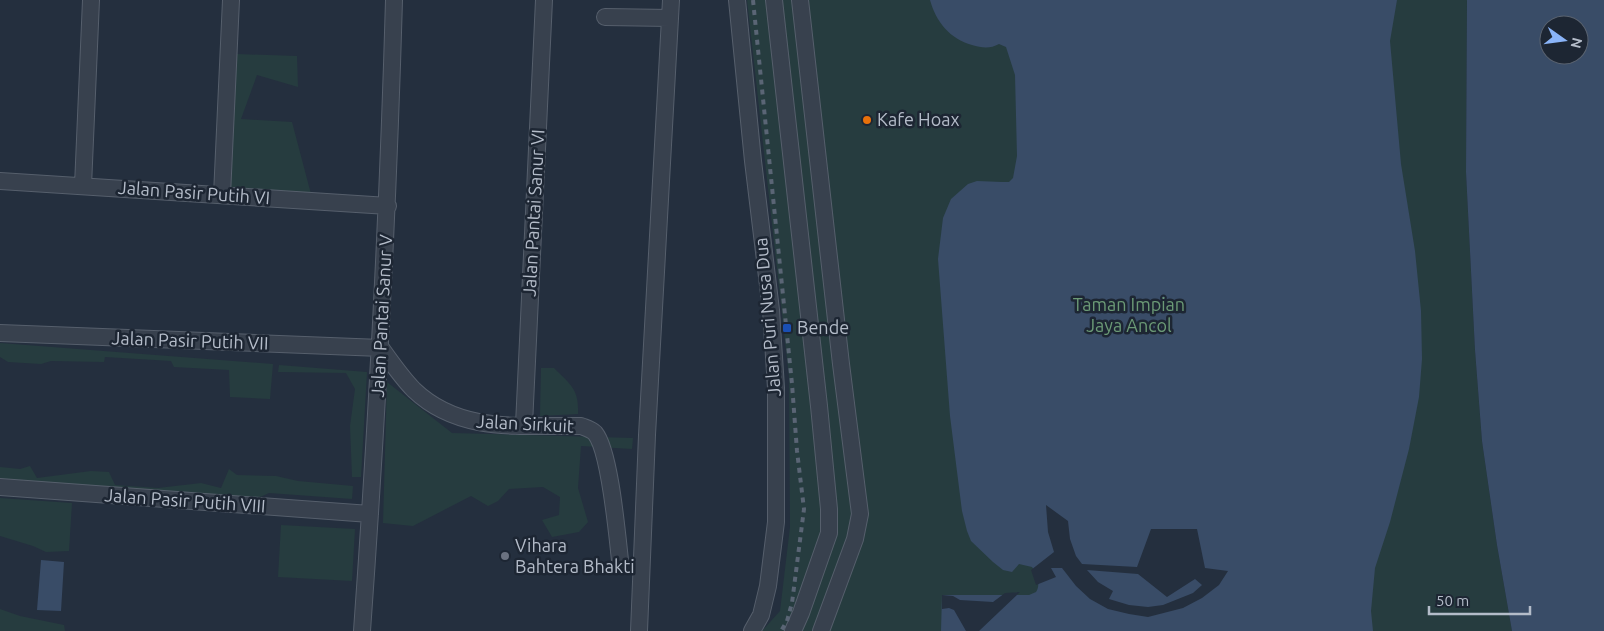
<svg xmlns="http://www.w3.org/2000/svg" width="1604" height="631" viewBox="0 0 1604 631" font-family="Ubuntu,sans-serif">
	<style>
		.green { fill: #263c3f }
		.water { fill: #394c67; fill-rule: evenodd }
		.pier { fill: #242f3e; fill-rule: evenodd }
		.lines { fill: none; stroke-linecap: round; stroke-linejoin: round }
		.minor-casing { stroke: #565f6c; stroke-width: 18 }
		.minor { stroke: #38414e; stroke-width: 16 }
		.rail { stroke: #5a6575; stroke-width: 4; stroke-dasharray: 5 5; stroke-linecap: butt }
		.food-dot { fill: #e8710a; stroke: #1d2633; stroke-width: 2 }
		.transit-dot { fill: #1a4fb4; stroke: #1d2633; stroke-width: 2 }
		.worship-dot { fill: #6b7280; stroke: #1d2633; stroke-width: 2 }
		.labels { text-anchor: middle; stroke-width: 5; stroke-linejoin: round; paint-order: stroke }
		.poi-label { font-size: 18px; fill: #b4bcc9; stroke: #1d2633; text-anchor: start }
		.street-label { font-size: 18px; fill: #b4bcc9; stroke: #1d2633 }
		.park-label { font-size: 18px; fill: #6b9a76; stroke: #1d2633 }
	</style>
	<rect width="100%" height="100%" fill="#242f3e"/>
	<path class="green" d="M 747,0 L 1467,0 L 1466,172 L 1475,350 L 1482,441 L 1497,545 L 1512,631 L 762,631 L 780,611 L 790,527 L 789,377 Z
		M 237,54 L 297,56 L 298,87 L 257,75 L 241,119 L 292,122 L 311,194 L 229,187 Z
		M 0,343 L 273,364 L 270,399 L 230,397 L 229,370 L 174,367 L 171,361 L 105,357 L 104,362 L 51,361 L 41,364 L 8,362 L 0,357 Z
		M 279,365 L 367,372 L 361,477 L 352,477 L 350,426 L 355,389 L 346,373 L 278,372 Z
		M 541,368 L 554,368 C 571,385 579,389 578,414 L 540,416 Z
		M 387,382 L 452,433 L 633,438 L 632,449 L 581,446 L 578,488 L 588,522 L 579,532 L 552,537 L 542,520 L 559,515 L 560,497 L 543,487 L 509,489 L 498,501 L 488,506 L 471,496 L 413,526 L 383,523 Z
		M 30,466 L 37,478 L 91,471 L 109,472 L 115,485 L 158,488 L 201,483 L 221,488 L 229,469 L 237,475 L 276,476 L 298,481 L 353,486 L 352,499 L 269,493 L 256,499 L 0,483 L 0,467 L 20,469 Z
		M 0,498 L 72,503 L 69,551 L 46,552 L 33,546 L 0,536 Z
		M 281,525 L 355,529 L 352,581 L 278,577 Z
		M 0,609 L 20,616 L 64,625 L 65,631 L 0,631 Z"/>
	<path class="water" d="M 930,0 L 1397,0 L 1390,41 L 1401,164 L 1415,251 L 1421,311 L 1422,359 L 1419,397 L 1409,449 L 1390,522 L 1375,568 L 1371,611 L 1373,631 L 941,631 L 942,595 L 1029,595 L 1036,592 C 1041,585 1037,574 1032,567 L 1019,564 L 1012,572 L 1003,570 L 993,562 L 971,541 L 967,531 L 962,511 L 950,416 L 938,259 L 943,218 L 951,199 L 968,184 L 977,181 L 1002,182 L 1009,182 L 1013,178 L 1017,156 L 1015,75 L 1006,47 L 999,44 C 990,49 982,48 972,45 C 950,39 936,22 930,0 Z
		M 1467,0 L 1604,0 L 1604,631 L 1512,631 L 1497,545 L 1482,441 L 1475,350 L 1466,172 ZM 1549,25 L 1579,25 L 1579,55 L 1549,55 Z
		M 41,560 L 64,562 L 61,611 L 37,610 Z"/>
	<path class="pier" d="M 1046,505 L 1068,521 L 1070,539 L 1076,556 L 1082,564 L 1137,567 L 1151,529 L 1197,529 L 1205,568 L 1228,571 L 1219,585 L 1202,598 L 1183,608 L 1148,617 L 1129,614 L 1108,609 L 1090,599 L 1076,586 L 1062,568 L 1051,568 L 1056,577 L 1036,585 L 1031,570 L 1054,552 L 1048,532 ZM 1087,570 L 1138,574 L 1167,597 L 1195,579 L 1202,585 L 1193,593 L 1163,605 L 1148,607 L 1129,605 L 1109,599 L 1113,591 L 1098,582 Z
		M 1020,592 L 979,631 L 966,631 L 954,610 L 949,608 L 942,609 L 942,595 L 953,596 L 960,600 L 993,602 L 1005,593 Z"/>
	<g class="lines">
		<g class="minor-casing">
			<path id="minor" d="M 737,0 L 753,161 L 771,310 L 776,388 L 776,522 L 768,586 L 761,615 L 752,631
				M 774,0 L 819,406 L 829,509 L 829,533 L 801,613 L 793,631
				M 800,0 L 841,364 L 860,514 L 855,539 L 821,631
				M 605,17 L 670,18
				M 0,181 L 388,206
				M 83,186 L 91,0
				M 222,195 L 231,0
				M 0,333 L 381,348 C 391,362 402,378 414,390 C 460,434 522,425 581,426 C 586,428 591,429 595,433 C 610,451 617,534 620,560
				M 524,425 L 544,0
				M 0,487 L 370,514
				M 362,631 C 377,421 388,211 394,0
				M 639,631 L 647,435 L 671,0"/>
		</g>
		<use href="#minor" class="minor"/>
		<path class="rail" d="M 753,0 L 792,384 L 797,451 L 804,509 L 792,603 L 787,621 L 781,631"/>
	</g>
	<circle class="food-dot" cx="867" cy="120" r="5"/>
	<rect class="transit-dot" x="782" y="323" width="10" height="10" rx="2.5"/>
	<circle class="worship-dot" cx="505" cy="556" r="5"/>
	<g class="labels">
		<g class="poi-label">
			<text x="877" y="126">Kafe Hoax</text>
			<text x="797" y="334">Bende</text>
			<text x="515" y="552">Vihara<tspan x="515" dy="21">Bahtera Bhakti</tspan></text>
		</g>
		<g class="street-label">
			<text transform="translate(194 193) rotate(4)" y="6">Jalan Pasir Putih VI</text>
			<text transform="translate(534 213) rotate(-87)" y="6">Jalan Pantai Sanur VI</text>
			<text transform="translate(382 316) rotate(-87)" y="6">Jalan Pantai Sanur V</text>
			<text transform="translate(768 317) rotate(-95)" y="6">Jalan Puri Nusa Dua</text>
			<text transform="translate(190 341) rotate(2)" y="6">Jalan Pasir Putih VII</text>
			<text transform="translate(525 424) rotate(3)" y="6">Jalan Sirkuit</text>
			<text transform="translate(185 501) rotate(4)" y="6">Jalan Pasir Putih VIII</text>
		</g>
		<g class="park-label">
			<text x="1129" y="311">Taman Impian<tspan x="1129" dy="21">Jaya Ancol</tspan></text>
		</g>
	</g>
	<g transform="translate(1564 40) rotate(104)"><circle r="24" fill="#1d2633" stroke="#59626f"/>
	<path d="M0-4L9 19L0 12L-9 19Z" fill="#8ab4f8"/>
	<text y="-8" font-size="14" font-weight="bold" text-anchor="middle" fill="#b4bcc9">N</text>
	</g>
	<path d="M1429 606v8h101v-8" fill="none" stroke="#b4bcc9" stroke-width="2.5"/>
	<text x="1436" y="606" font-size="15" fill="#b4bcc9" stroke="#1d2633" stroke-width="4" paint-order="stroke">50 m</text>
</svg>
